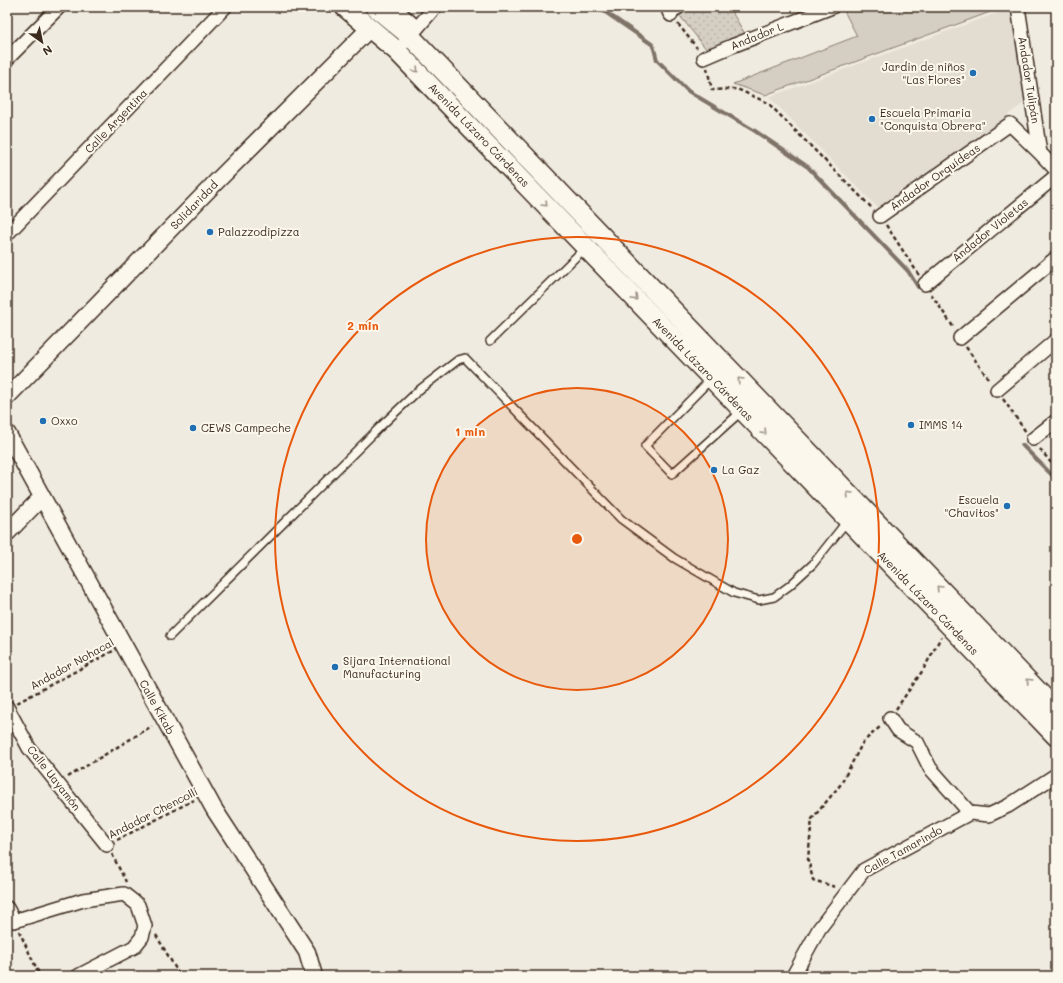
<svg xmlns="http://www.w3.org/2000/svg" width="1063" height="983" viewBox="0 0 1063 983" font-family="Mali,sans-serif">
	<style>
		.built { fill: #e2dcd1 }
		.grass { fill: #d5cec3; stroke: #887c70 }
		.park { fill: url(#park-dots); stroke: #887c70 }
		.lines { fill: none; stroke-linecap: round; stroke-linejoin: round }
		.stream { stroke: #7f7367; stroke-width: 4 }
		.service-casing { stroke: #3b2a1e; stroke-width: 10 }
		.minor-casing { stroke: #3b2a1e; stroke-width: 16 }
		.tertiary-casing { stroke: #3b2a1e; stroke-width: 19 }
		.secondary-casing { stroke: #3b2a1e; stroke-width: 22 }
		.path { stroke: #3b2a1e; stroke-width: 2.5; stroke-dasharray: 4 3; stroke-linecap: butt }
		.service { stroke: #fbf7ec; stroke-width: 7 }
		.minor { stroke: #fbf7ec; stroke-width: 13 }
		.tertiary { stroke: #fbf7ec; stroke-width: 16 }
		.secondary { stroke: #fbf7ec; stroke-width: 19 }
		.oneway { stroke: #9b9085 }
		.ring { fill: none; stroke: #e8590c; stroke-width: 2 }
		.poi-dot { fill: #1f6fb2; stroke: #fbf7ec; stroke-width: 1.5 }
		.labels { text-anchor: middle; stroke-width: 4; stroke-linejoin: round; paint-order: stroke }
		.street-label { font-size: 11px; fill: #3b2a1e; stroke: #fbf7ec }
		.poi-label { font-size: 11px; fill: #3b2a1e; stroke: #fbf7ec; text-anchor: start }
		.centre { fill: #e8590c; stroke: #fbf7ec; stroke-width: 2 }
		.ring-label { font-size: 12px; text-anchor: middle; font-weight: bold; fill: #e8590c; stroke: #fbf7ec; stroke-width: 4; stroke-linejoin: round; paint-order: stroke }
	</style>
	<defs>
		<pattern id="park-dots" width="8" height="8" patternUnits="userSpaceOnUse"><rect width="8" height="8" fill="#d5cec3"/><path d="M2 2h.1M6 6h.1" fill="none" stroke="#b8b1a7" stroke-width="1.8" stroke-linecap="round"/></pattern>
	</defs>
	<rect width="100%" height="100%" fill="#f0ebe0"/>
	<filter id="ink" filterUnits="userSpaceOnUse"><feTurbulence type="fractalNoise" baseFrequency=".025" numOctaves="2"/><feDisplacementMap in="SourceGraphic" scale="8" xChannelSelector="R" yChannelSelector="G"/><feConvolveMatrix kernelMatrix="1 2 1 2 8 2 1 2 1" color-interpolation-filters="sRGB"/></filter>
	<g filter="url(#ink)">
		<path class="built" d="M 1013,7 L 1033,96 L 881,211 L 769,97 Z"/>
		<path class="grass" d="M 842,7 L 1004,7 L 765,95 L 733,84 L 857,36 Z"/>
		<path class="park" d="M 684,7 L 729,7 L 745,34 L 707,50 L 676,11 Z"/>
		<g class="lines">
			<path class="stream" d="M 598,7 L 653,45 L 657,60 L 688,91 L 755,131 L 808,167 L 908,271 L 918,287
				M 1022,445 L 1056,479"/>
			<g class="service-casing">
				<path id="service" d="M 490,341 L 586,247
					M 712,378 L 645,446 L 672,474 L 743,410
					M 170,636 L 381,426 L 419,390 L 458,360 L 465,358 L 621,519 L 674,558 L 734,593 L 759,600 L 774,597 L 789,586 L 813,564 L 847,521"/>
			</g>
			<g class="minor-casing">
				<path id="minor" d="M 394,7 L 417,28
					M 1018,7 L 1040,153
					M 671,15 L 669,12 L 679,7
					M 405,42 L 435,7
					M 704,58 L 732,46 L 832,7
					M 7,59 L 59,7
					M 880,216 L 1010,124 L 1040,153 L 1056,170
					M 7,234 L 225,7
					M 925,284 L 1056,176
					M 960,338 L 1056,258
					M 997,390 L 1056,340
					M 1033,439 L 1056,421
					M 7,707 L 29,748 L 107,845
					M 890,718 L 898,730 L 917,742 L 930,768 L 970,813 L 989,815 L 1008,806 L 1056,775
					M 7,908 L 14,921 L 83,900 L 124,894 L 138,905 L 145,926 L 142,937 L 134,947 L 78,976
					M 793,976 L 819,929 L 864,870 L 970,813"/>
			</g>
			<g class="tertiary-casing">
				<path id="tertiary" d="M 7,397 L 217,181 L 370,28
					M 7,433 L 214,809 L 307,952 L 314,976
					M 7,533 L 42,497"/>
			</g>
			<g class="secondary-casing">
				<path id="secondary" d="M 345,7 L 397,51 L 1056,736
					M 375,7 L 410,36 L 1056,710"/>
			</g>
			<path class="path" d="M 678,24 L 697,48
				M 707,68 L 712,90 L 737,89 L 768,103 L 872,208
				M 886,225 L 919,275
				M 931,294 L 954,328
				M 966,347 L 990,381
				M 1003,399 L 1026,432
				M 1040,449 L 1056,469
				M 17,703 L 113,651
				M 896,709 L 923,670 L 941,637
				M 68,777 L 152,726
				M 117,840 L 194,800
				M 112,854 L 126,882
				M 835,887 L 813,880 L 808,859 L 812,819 L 841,784 L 863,742 L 881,726
				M 19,931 L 40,976
				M 156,935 L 180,976"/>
			<use href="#service" class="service"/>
			<use href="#minor" class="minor"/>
			<use href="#tertiary" class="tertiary"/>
			<use href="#secondary" class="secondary"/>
		</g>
		<defs><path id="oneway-chevron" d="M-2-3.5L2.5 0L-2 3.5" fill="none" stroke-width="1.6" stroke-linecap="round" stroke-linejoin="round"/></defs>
		<g class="oneway">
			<use href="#oneway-chevron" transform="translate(416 70) rotate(46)"/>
			<use href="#oneway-chevron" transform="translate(545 204) rotate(46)"/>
			<use href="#oneway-chevron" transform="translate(635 298) rotate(46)"/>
			<use href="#oneway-chevron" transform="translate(740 380) rotate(-134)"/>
			<use href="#oneway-chevron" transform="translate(764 432) rotate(46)"/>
			<use href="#oneway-chevron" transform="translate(849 494) rotate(-134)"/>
			<use href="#oneway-chevron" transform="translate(939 588) rotate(-134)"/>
			<use href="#oneway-chevron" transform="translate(1029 681) rotate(-134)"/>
		</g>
	</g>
	<circle cx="577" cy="539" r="151" fill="#e8590c" fill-opacity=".12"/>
	<g class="ring">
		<circle cx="577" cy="539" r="151"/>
		<circle cx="577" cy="539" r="302"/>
	</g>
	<g class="poi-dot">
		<circle cx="973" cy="73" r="4"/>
		<circle cx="872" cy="119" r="4"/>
		<circle cx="210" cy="232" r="4"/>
		<circle cx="43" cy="421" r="4"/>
		<circle cx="911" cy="425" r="4"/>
		<circle cx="193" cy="428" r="4"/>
		<circle cx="714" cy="470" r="4"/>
		<circle cx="1007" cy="506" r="4"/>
		<circle cx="335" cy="667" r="4"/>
	</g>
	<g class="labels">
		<g class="street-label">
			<text transform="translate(757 36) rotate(-22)" y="4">Andador L</text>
			<text transform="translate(1029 80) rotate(81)" y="4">Andador Tulipán</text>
			<text transform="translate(116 121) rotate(-46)" y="4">Calle Argentina</text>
			<text transform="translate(479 135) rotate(46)" y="4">Avenida Lázaro Cárdenas</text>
			<text transform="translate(935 177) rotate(-35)" y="4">Andador Orquídeas</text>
			<text transform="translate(194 205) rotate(-46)" y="4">Solidaridad</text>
			<text transform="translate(990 230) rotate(-39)" y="4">Andador Violetas</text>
			<text transform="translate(703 369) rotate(46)" y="4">Avenida Lázaro Cárdenas</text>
			<text transform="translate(928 603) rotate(46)" y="4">Avenida Lázaro Cárdenas</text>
			<text transform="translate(72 664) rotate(-29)" y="4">Andador Nohacal</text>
			<text transform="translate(157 707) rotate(61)" y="4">Calle Kikab</text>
			<text transform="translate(54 778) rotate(52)" y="4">Calle Uayamón</text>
			<text transform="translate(153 813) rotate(-27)" y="4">Andador Chencollí</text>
			<text transform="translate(903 850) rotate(-29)" y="4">Calle Tamarindo</text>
		</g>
		<g class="poi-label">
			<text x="965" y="71" text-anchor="end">Jardin de niños<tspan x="965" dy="13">"Las Flores"</tspan></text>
			<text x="880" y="117">Escuela Primaria<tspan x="880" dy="13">"Conquista Obrera"</tspan></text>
			<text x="218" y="236">Palazzodipizza</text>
			<text x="51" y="425">Oxxo</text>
			<text x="919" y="429">IMMS 14</text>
			<text x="201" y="432">CEWS Campeche</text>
			<text x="722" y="474">La Gaz</text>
			<text x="999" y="504" text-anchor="end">Escuela<tspan x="999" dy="13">"Chavitos"</tspan></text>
			<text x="343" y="665">Sijara International<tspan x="343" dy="13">Manufacturing</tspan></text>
		</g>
	</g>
	<circle cx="577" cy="539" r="6" class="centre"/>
	<g class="ring-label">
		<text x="363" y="330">2 min</text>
		<text x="470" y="436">1 min</text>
	</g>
	<rect width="1063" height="983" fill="none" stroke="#fbf7ec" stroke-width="24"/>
	<rect x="12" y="12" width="1039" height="959" fill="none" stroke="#3b2a1e" stroke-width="1.5" filter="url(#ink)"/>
	<g transform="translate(42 42) rotate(147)" stroke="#fbf7ec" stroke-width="3" paint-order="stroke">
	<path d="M0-3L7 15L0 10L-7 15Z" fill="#3b2a1e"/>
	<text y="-6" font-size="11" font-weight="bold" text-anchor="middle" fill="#3b2a1e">N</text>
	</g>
</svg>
